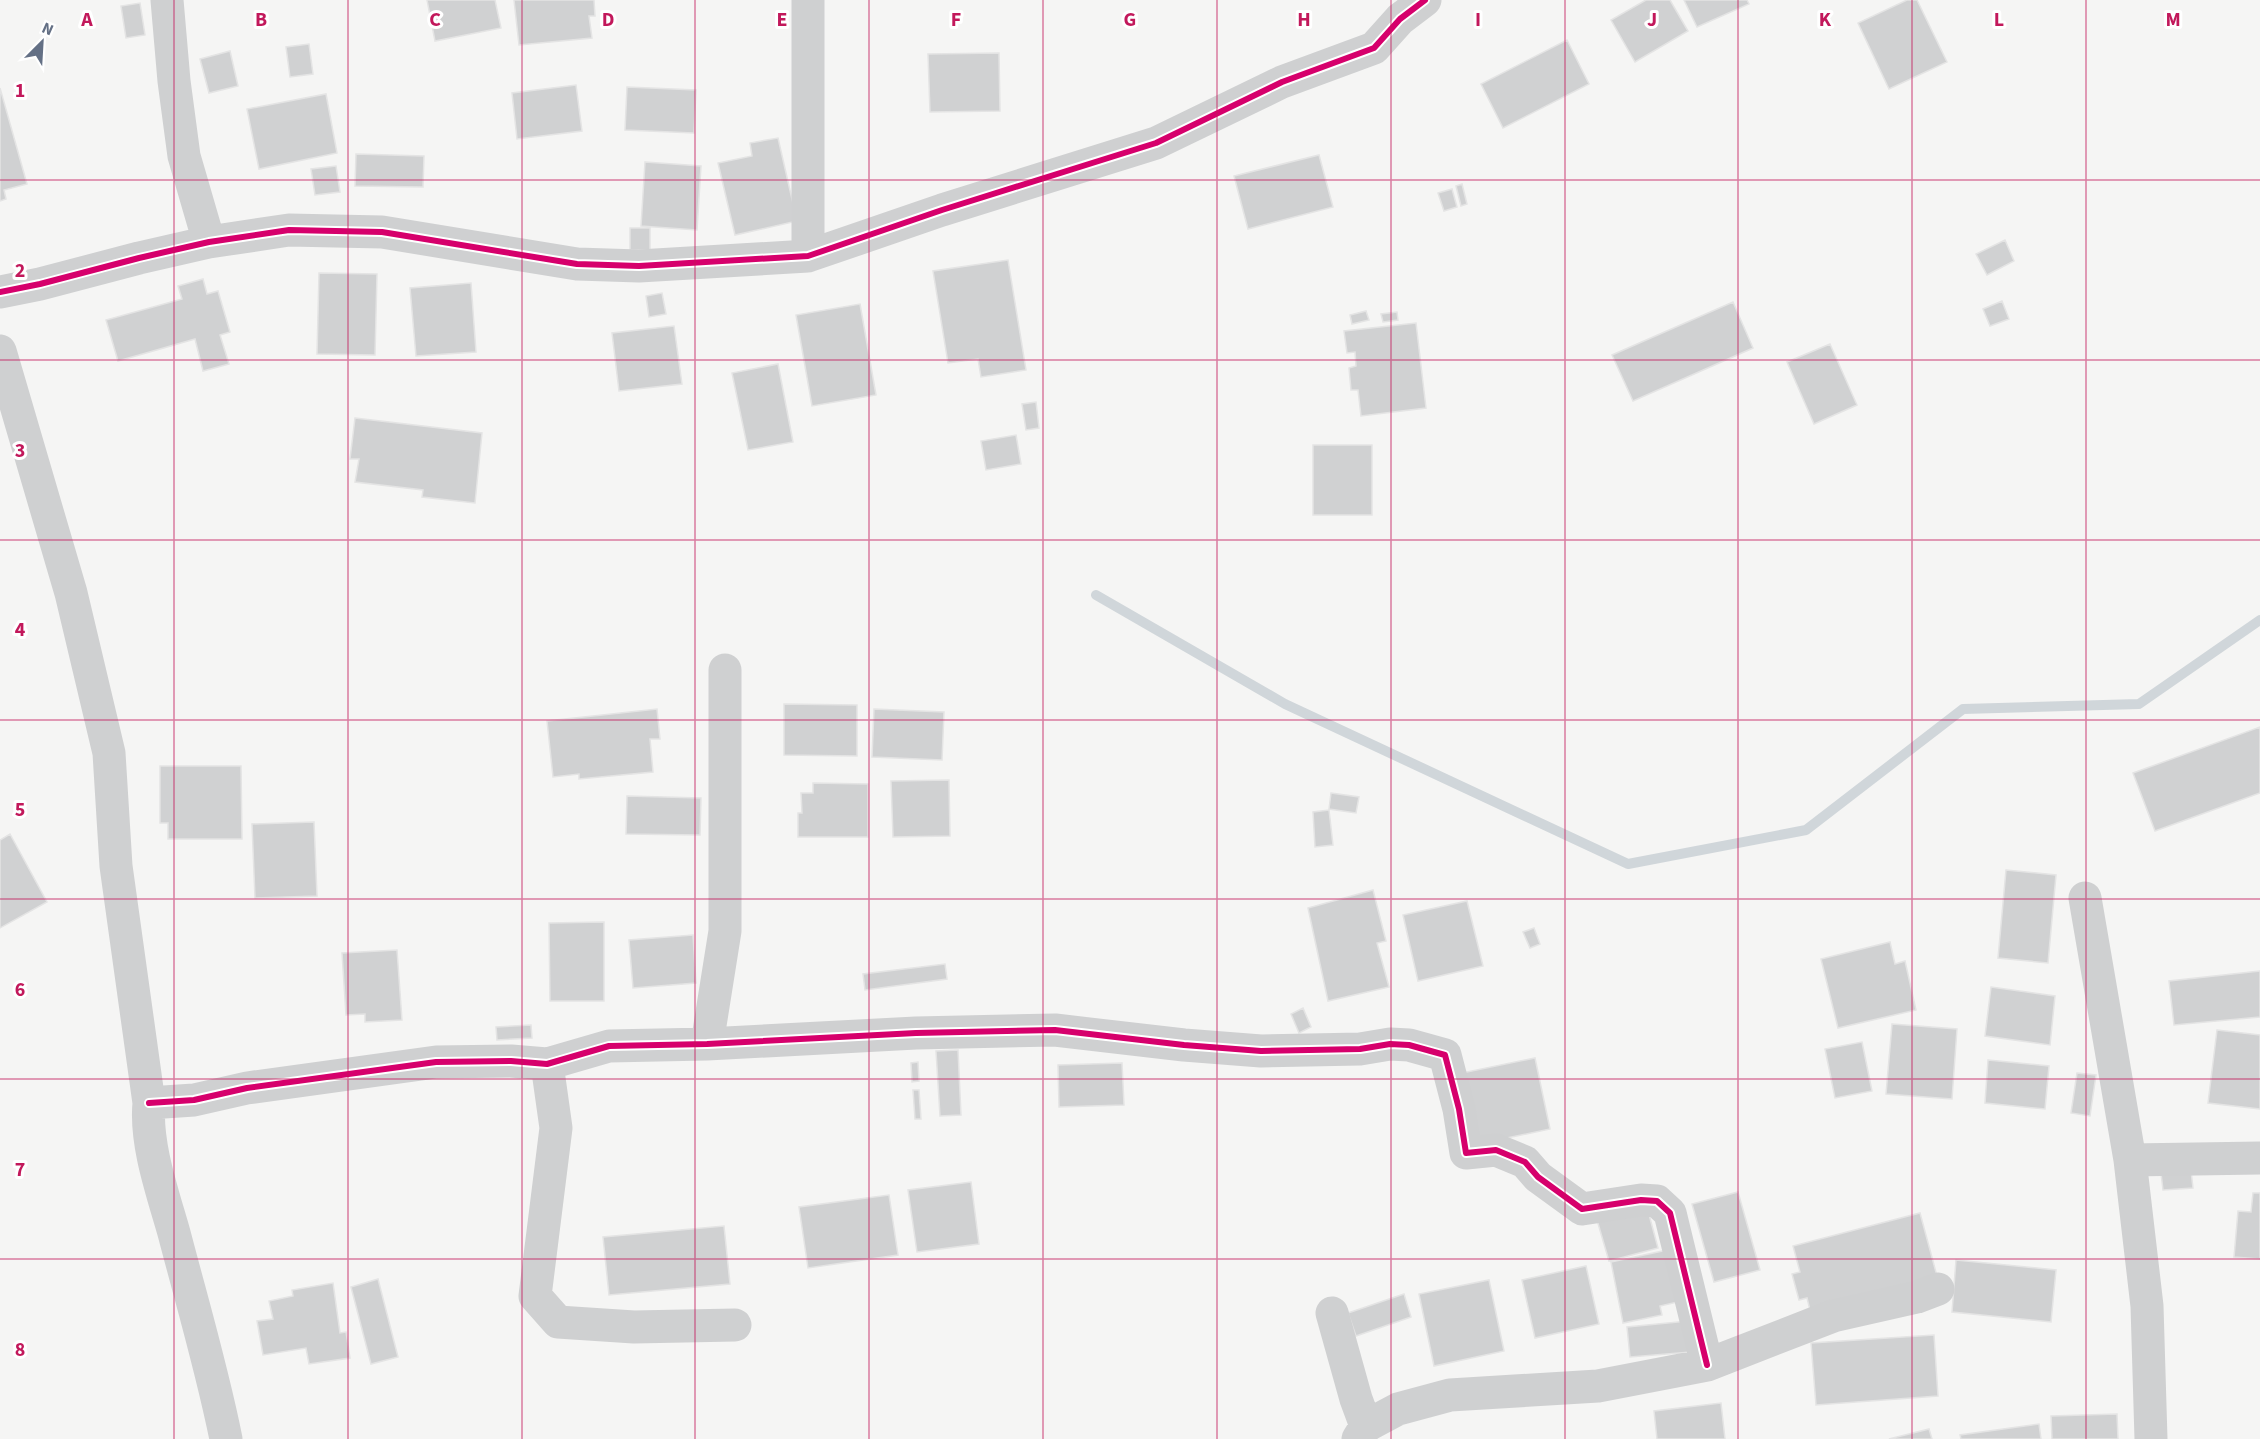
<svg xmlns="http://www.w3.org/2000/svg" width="2260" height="1439" viewBox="0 0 2260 1439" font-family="'Source Sans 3',sans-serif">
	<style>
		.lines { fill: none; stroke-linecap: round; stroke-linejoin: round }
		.stream { stroke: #d0d6da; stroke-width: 10 }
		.building { fill: #d0d1d2; stroke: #e4e4e4; stroke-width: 1.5 }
		.minor { stroke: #cfd0d1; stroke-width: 33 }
		.cycleway-casing { stroke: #fff; stroke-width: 10 }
		.cycleway { stroke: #d6006c; stroke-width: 6 }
		.grid { fill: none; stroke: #c2185b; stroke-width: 1.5; stroke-opacity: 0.55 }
		.grid-label { font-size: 20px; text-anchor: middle; font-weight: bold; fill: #c2185b; stroke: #fff; stroke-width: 6; stroke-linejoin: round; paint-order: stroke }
	</style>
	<rect width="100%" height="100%" fill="#f5f5f4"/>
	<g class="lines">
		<path class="stream" d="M 1096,595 L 1285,704 L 1628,864 L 1806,830 L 1963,709 L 2139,704 L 2260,620"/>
	</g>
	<path class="building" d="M 427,0 L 495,0 L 501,28 L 435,41 Z
		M 514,0 L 594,0 L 595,16 L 589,16 L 592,38 L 519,45 Z
		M 1646,0 L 1670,0 L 1688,31 L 1635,62 L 1611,20 Z
		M 1684,0 L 1747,0 L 1749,4 L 1697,27 Z
		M 1907,0 L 1917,0 L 1947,62 L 1889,89 L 1858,23 Z
		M 140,3 L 145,35 L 126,38 L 121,6 Z
		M 1567,40 L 1589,84 L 1503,128 L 1481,84 Z
		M 309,44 L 313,74 L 290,77 L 286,47 Z
		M 230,51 L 238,86 L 209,93 L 200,59 Z
		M 999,53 L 1000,111 L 930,112 L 928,54 Z
		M 576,85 L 582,131 L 517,139 L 512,93 Z
		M 627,87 L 696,90 L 694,133 L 625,130 Z
		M 0,88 L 27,184 L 4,190 L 6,199 L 0,201 Z
		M 326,94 L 337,153 L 259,169 L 247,109 Z
		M 778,138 L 797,221 L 735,235 L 718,163 L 752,156 L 750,143 Z
		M 356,154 L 424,156 L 423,187 L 355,186 Z
		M 1319,155 L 1333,207 L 1248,229 L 1234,176 Z
		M 645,162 L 701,166 L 697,230 L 641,226 Z
		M 336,166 L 340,192 L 315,195 L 311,169 Z
		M 1462,184 L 1467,204 L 1461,206 L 1456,186 Z
		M 1452,189 L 1457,207 L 1444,211 L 1438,193 Z
		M 630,228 L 650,228 L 650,250 L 630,250 Z
		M 2005,240 L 2014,261 L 1987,275 L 1976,254 Z
		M 1008,260 L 1026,370 L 981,377 L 978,359 L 948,363 L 933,271 Z
		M 319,273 L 377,274 L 375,355 L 317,354 Z
		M 203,279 L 207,294 L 218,291 L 230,332 L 220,335 L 229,364 L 203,371 L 195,339 L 118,361 L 106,320 L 182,299 L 178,286 Z
		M 471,283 L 476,352 L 416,356 L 410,288 Z
		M 662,293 L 666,314 L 649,317 L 646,296 Z
		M 2002,301 L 2009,319 L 1990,326 L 1983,309 Z
		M 1733,302 L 1753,348 L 1633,401 L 1612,355 Z
		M 860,304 L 876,395 L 812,406 L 796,315 Z
		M 1366,311 L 1369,320 L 1352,324 L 1350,315 Z
		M 1397,312 L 1398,320 L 1383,322 L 1381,314 Z
		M 1416,323 L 1426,408 L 1361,416 L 1358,390 L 1351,390 L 1349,368 L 1356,366 L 1355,352 L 1347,353 L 1344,331 Z
		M 674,326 L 682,384 L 619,391 L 612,333 Z
		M 1830,344 L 1857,405 L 1814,424 L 1787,362 Z
		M 778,364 L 793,442 L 748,450 L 732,373 Z
		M 1036,402 L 1039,428 L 1026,430 L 1022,404 Z
		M 355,418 L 482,433 L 475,503 L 422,497 L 423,490 L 355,482 L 359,459 L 350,459 Z
		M 1016,435 L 1021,464 L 986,470 L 981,441 Z
		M 1313,445 L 1372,445 L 1372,515 L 1313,515 Z
		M 784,704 L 857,705 L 857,756 L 784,755 Z
		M 657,709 L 660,739 L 650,739 L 653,772 L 579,779 L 579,774 L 553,777 L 547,721 Z
		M 874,709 L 944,712 L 942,760 L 872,757 Z
		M 2260,727 L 2260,793 L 2155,831 L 2133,773 Z
		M 160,766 L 241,766 L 242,839 L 168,839 L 168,823 L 160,823 Z
		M 949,780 L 950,836 L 893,837 L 891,781 Z
		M 813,783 L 868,784 L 868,837 L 798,837 L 798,813 L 802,813 L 801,793 L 813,793 Z
		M 1331,793 L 1359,797 L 1356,813 L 1329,809 Z
		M 627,796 L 701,798 L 700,835 L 626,834 Z
		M 1329,810 L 1333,845 L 1315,847 L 1313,812 Z
		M 314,822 L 317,896 L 255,898 L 252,824 Z
		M 10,834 L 47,902 L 0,928 L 0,840 Z
		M 2006,870 L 2056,875 L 2048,963 L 1998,958 Z
		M 1373,890 L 1386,941 L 1377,943 L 1389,987 L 1328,1001 L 1308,908 Z
		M 1467,901 L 1483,966 L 1418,981 L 1403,915 Z
		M 604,922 L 604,1001 L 550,1001 L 549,923 Z
		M 1534,928 L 1540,944 L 1530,948 L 1523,932 Z
		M 693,935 L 696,983 L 633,988 L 629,940 Z
		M 1890,942 L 1895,964 L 1905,961 L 1916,1010 L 1838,1028 L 1821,959 Z
		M 397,950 L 402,1020 L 365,1022 L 365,1014 L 346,1015 L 342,953 Z
		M 945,964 L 947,979 L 865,990 L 863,974 Z
		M 2260,971 L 2260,1017 L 2174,1025 L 2169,981 Z
		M 1991,987 L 2055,996 L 2050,1045 L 1985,1036 Z
		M 1303,1008 L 1311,1027 L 1299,1033 L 1291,1014 Z
		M 1892,1024 L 1957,1029 L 1952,1099 L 1886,1094 Z
		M 531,1025 L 532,1038 L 497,1040 L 496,1027 Z
		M 2217,1030 L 2260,1035 L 2260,1109 L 2208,1103 Z
		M 1862,1042 L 1872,1091 L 1835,1098 L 1825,1049 Z
		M 958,1050 L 961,1115 L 940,1116 L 936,1051 Z
		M 1535,1058 L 1550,1129 L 1478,1144 L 1462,1073 Z
		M 1988,1060 L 2049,1066 L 2045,1109 L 1985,1103 Z
		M 918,1062 L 919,1081 L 912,1082 L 911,1063 Z
		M 1122,1063 L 1124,1105 L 1059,1107 L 1058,1065 Z
		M 2077,1073 L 2096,1075 L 2090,1116 L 2071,1113 Z
		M 913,1090 L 919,1090 L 921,1119 L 915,1119 Z
		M 2190,1162 L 2193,1188 L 2163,1190 L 2160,1165 Z
		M 971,1182 L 979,1244 L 917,1252 L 908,1190 Z
		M 1738,1192 L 1760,1270 L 1714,1282 L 1692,1204 Z
		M 2253,1193 L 2260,1193 L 2260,1259 L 2234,1257 L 2238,1211 L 2251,1212 Z
		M 889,1195 L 898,1255 L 808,1268 L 799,1207 Z
		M 1647,1207 L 1658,1248 L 1609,1261 L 1597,1220 Z
		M 1920,1213 L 1937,1276 L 1810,1310 L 1807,1298 L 1799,1300 L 1792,1274 L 1800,1272 L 1793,1246 Z
		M 724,1226 L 730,1284 L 609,1295 L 603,1237 Z
		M 1672,1249 L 1682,1301 L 1660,1306 L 1662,1315 L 1623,1323 L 1611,1262 Z
		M 1956,1260 L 2056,1270 L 2051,1322 L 1952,1312 Z
		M 1586,1266 L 1599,1324 L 1535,1338 L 1522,1280 Z
		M 378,1279 L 398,1357 L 371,1364 L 351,1287 Z
		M 1489,1280 L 1504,1351 L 1434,1366 L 1419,1294 Z
		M 333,1283 L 340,1333 L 346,1332 L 350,1358 L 309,1364 L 306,1348 L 263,1355 L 257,1321 L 273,1319 L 269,1301 L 293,1296 L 292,1290 Z
		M 1404,1294 L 1411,1317 L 1356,1336 L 1348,1313 Z
		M 1688,1321 L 1691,1352 L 1630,1357 L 1627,1327 Z
		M 1934,1335 L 1938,1396 L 1816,1405 L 1811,1343 Z
		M 1721,1403 L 1725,1439 L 1657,1439 L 1654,1411 Z
		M 2117,1414 L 2118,1439 L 2052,1439 L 2051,1416 Z
		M 2039,1424 L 2041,1439 L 1961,1439 L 1960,1435 Z
		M 1929,1429 L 1932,1439 L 1889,1439 Z"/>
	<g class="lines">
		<path class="minor" d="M 167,0 L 174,81 L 184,156 L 209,242
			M 808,256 L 808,0
			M 0,292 L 40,284 L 139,258 L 209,242 L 289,230 L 382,232 L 577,264 L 639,266 L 808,256 L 942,210 L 1156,143 L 1282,82 L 1374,48 L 1400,19 L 1425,0
			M 0,351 L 71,593 L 109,753 L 116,866 L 149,1103 C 145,1144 163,1194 174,1233 C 192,1302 212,1369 226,1439
			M 2085,898 L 2130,1160 L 2147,1306 L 2151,1439
			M 707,1044 L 725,931 L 725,670
			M 547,1064 L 556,1128 L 535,1296 L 558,1322 L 634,1327 L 735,1325
			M 149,1103 L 194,1100 L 247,1088 L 436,1062 L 511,1061 L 547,1064 L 609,1046 L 707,1044 L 916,1033 L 1055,1030 L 1184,1045 L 1261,1051 L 1360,1049 L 1390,1044 L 1409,1045 L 1445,1055 L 1459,1109 L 1466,1153 L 1496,1150 L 1525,1162 L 1538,1177 L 1582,1209 L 1641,1200 L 1657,1201 L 1670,1213 L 1707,1365
			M 2130,1160 L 2260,1158
			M 1332,1313 L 1356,1399 L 1366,1426
			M 1358,1439 L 1366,1426 L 1398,1409 L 1450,1395 L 1598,1386 L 1707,1365 L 1833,1316 L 1917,1297 L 1938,1289"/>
		<g class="cycleway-casing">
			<path id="cycleway" d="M 0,292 L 40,284 L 139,258 L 209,242 L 289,230 L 382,232 L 577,264 L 639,266 L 808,256 L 942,210 L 1156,143 L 1282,82 L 1374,48 L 1400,19 L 1425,0
				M 149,1103 L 194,1100 L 247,1088 L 436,1062 L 511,1061 L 547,1064 L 609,1046 L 707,1044 L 916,1033 L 1055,1030 L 1184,1045 L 1261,1051 L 1360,1049 L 1390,1044 L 1409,1045 L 1445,1055 L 1459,1109 L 1466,1153 L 1496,1150 L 1525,1162 L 1538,1177 L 1582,1209 L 1641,1200 L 1657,1201 L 1670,1213 L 1707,1365"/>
		</g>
		<use href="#cycleway" class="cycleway"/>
	</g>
	<path class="grid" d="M 174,0 L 174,1439M 348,0 L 348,1439M 522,0 L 522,1439M 695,0 L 695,1439M 869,0 L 869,1439M 1043,0 L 1043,1439M 1217,0 L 1217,1439M 1391,0 L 1391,1439M 1565,0 L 1565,1439M 1738,0 L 1738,1439M 1912,0 L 1912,1439M 2086,0 L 2086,1439M 0,180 L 2260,180M 0,360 L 2260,360M 0,540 L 2260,540M 0,720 L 2260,720M 0,899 L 2260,899M 0,1079 L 2260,1079M 0,1259 L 2260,1259"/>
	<g class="grid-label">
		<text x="87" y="26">A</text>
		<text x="261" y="26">B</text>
		<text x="435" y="26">C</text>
		<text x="608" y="26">D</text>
		<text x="782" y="26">E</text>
		<text x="956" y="26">F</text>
		<text x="1130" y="26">G</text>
		<text x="1304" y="26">H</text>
		<text x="1478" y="26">I</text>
		<text x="1652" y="26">J</text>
		<text x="1825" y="26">K</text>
		<text x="1999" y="26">L</text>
		<text x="2173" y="26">M</text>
		<text x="20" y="97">1</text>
		<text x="20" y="277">2</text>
		<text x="20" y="457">3</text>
		<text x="20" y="636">4</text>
		<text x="20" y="816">5</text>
		<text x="20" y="996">6</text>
		<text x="20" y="1176">7</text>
		<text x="20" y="1356">8</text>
	</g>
	<g transform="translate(42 42) rotate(24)" stroke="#ffffff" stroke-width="4.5" paint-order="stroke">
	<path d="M0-4.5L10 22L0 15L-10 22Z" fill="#647085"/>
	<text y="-9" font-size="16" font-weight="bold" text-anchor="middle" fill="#647085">N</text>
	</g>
</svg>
